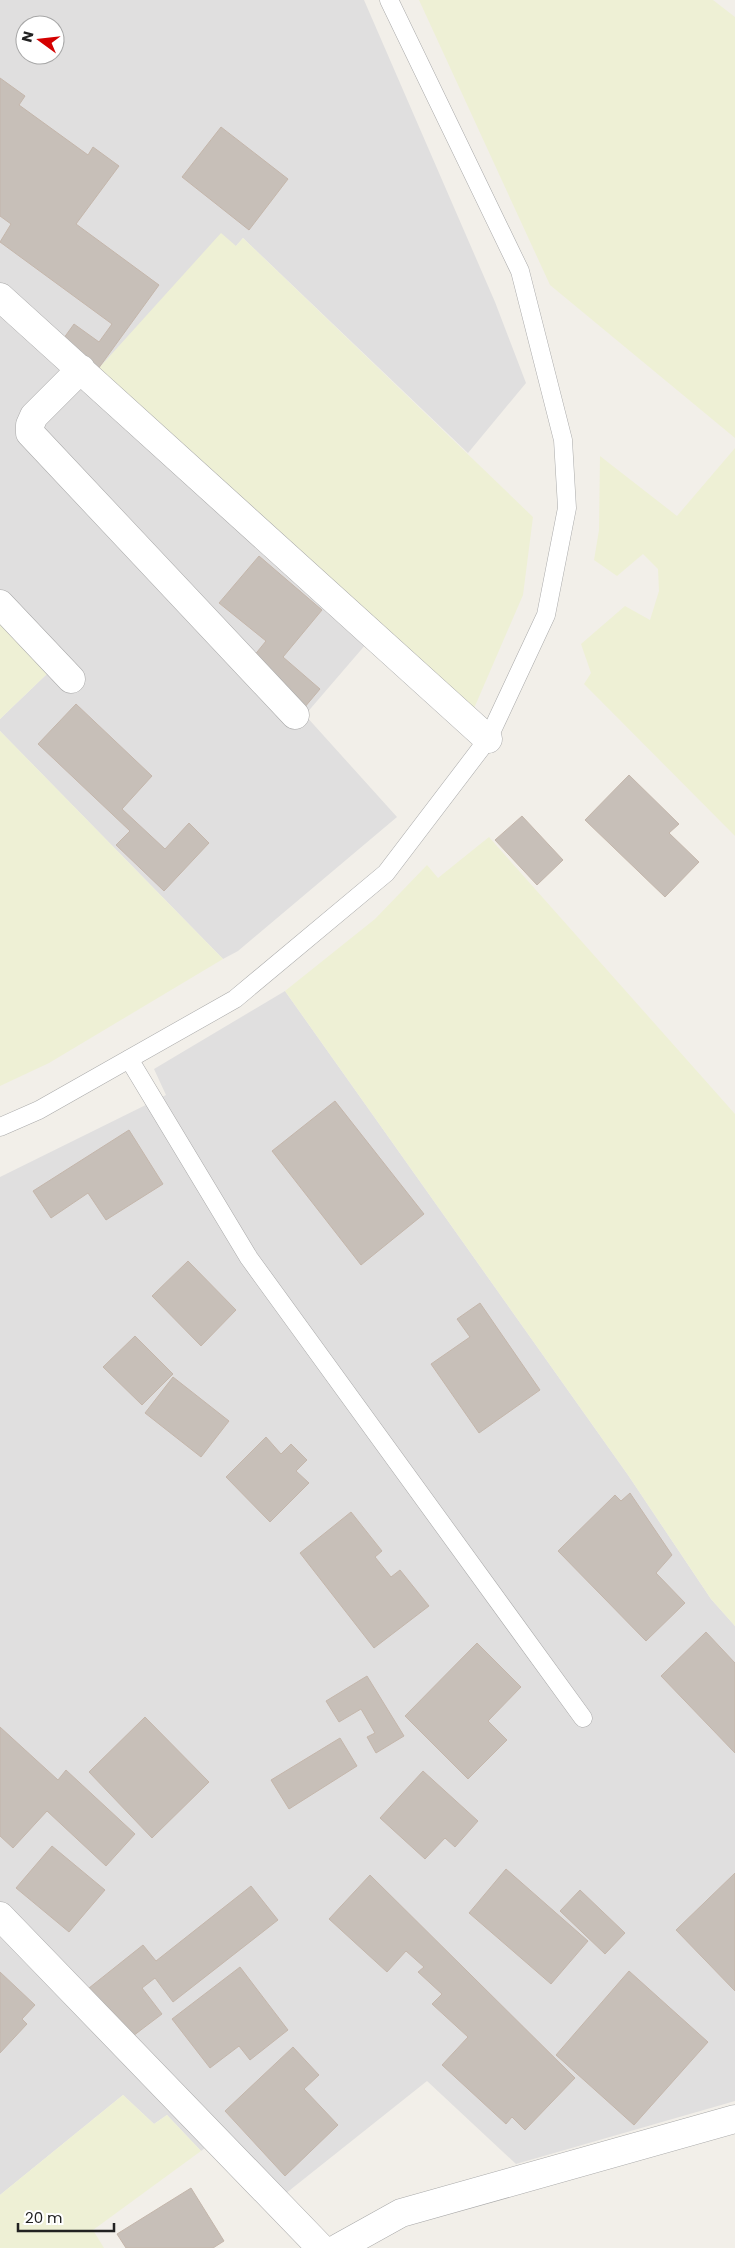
<svg xmlns="http://www.w3.org/2000/svg" width="735" height="2248" viewBox="0 0 735 2248" font-family="Poppins,sans-serif">
	<style>
		.residential { fill: #e0dfdf; fill-rule: evenodd }
		.farmland { fill: #eef0d5 }
		.building { fill: #c7bfb8; stroke: #c4b6ab }
		.lines { fill: none; stroke-linecap: round; stroke-linejoin: round }
		.service-casing { stroke: #a9a9a9; stroke-width: 19 }
		.minor-casing { stroke: #a9a9a9; stroke-width: 29 }
		.service { stroke: #fff; stroke-width: 18 }
		.minor { stroke: #fff; stroke-width: 28 }
	</style>
	<rect width="100%" height="100%" fill="#f2efe9"/>
	<path class="residential" d="M 0,0 L 364,0 L 495,302 L 526,383 L 468,453 L 243,238 L 236,246 L 379,629 L 305,715 L 397,817 L 238,951 L 223,959 L 0,731 L 0,719 L 50,671 L 0,618 ZM 25,25 L 55,25 L 55,55 L 25,55 Z
		M 285,991 L 628,1475 L 711,1599 L 735,1626 L 735,2101 L 516,2164 L 427,2081 L 285,2194 L 222,2135 L 201,2151 L 167,2115 L 154,2124 L 123,2095 L 0,2195 L 0,1177 L 166,1095 L 154,1069 Z"/>
	<path class="farmland" d="M 419,0 L 713,0 L 735,17 L 735,438 L 550,285 Z
		M 221,233 L 236,246 L 243,238 L 533,517 L 523,595 L 472,713 L 99,368 Z
		M 735,448 L 735,836 L 584,684 L 591,673 L 581,644 L 625,606 L 650,620 L 659,591 L 658,569 L 643,554 L 617,576 L 594,560 L 599,530 L 600,456 L 677,516 Z
		M 0,618 L 50,671 L 0,719 Z
		M 0,731 L 223,959 L 49,1063 L 0,1086 Z
		M 489,837 L 735,1114 L 735,1626 L 711,1599 L 628,1475 L 285,991 L 375,919 L 427,865 L 438,878 Z
		M 123,2095 L 154,2124 L 167,2115 L 201,2151 L 93,2230 L 104,2248 L 0,2248 L 0,2195 Z"/>
	<path class="building" d="M 0,78 L 25,96 L 19,105 L 88,155 L 93,147 L 119,166 L 76,224 L 159,285 L 98,369 L 61,342 L 74,324 L 99,342 L 112,324 L 0,242 L 11,224 L 0,216 Z
		M 221,127 L 288,179 L 249,230 L 182,177 Z
		M 259,556 L 322,610 L 283,657 L 320,689 L 304,708 L 249,662 L 266,641 L 219,603 Z
		M 76,704 L 152,776 L 122,809 L 165,849 L 189,823 L 209,843 L 164,891 L 116,845 L 130,831 L 38,744 Z
		M 629,775 L 679,824 L 669,833 L 699,862 L 665,897 L 585,820 Z
		M 522,816 L 563,860 L 537,885 L 495,840 Z
		M 335,1101 L 424,1214 L 361,1265 L 272,1151 Z
		M 129,1130 L 163,1184 L 106,1220 L 88,1193 L 51,1218 L 33,1191 Z
		M 188,1261 L 236,1310 L 201,1346 L 152,1296 Z
		M 480,1303 L 540,1390 L 479,1433 L 431,1364 L 470,1337 L 457,1319 Z
		M 135,1336 L 173,1374 L 142,1405 L 103,1367 Z
		M 173,1377 L 229,1421 L 201,1457 L 145,1413 Z
		M 266,1437 L 281,1454 L 291,1444 L 307,1460 L 296,1471 L 309,1483 L 270,1522 L 226,1477 Z
		M 630,1493 L 672,1555 L 656,1573 L 685,1603 L 646,1641 L 558,1551 L 615,1495 L 621,1501 Z
		M 351,1512 L 382,1551 L 375,1557 L 391,1577 L 400,1570 L 429,1606 L 374,1648 L 300,1553 Z
		M 706,1632 L 735,1663 L 735,1753 L 661,1676 Z
		M 477,1643 L 521,1687 L 488,1721 L 507,1740 L 468,1779 L 405,1716 Z
		M 367,1676 L 404,1736 L 376,1753 L 367,1737 L 375,1733 L 361,1709 L 339,1722 L 326,1701 Z
		M 145,1717 L 209,1782 L 152,1838 L 89,1772 Z
		M 0,1727 L 58,1780 L 66,1770 L 135,1834 L 106,1866 L 47,1811 L 13,1848 L 0,1836 Z
		M 340,1738 L 357,1766 L 289,1809 L 271,1780 Z
		M 423,1771 L 478,1821 L 455,1847 L 445,1838 L 425,1859 L 380,1818 Z
		M 52,1846 L 105,1890 L 69,1932 L 16,1888 Z
		M 506,1869 L 588,1941 L 551,1984 L 469,1913 Z
		M 735,1873 L 735,1991 L 676,1930 Z
		M 370,1875 L 575,2078 L 525,2130 L 512,2117 L 506,2124 L 442,2065 L 468,2037 L 432,2004 L 442,1994 L 418,1972 L 424,1967 L 406,1951 L 387,1972 L 329,1919 Z
		M 251,1886 L 278,1920 L 173,2002 L 155,1978 L 142,1988 L 162,2014 L 129,2039 L 89,1988 L 143,1945 L 156,1961 Z
		M 580,1890 L 625,1933 L 605,1954 L 560,1911 Z
		M 240,1967 L 288,2030 L 250,2060 L 239,2046 L 210,2068 L 172,2019 Z
		M 629,1971 L 708,2042 L 634,2125 L 556,2055 Z
		M 0,1972 L 35,2005 L 22,2019 L 27,2024 L 0,2053 Z
		M 293,2047 L 319,2075 L 304,2089 L 338,2125 L 285,2176 L 225,2111 Z
		M 191,2188 L 224,2241 L 213,2248 L 126,2248 L 117,2234 Z"/>
	<g class="lines">
		<g class="service-casing">
			<path id="service" d="M 129,1059 L 249,1258 L 583,1718
				M 0,1127 L 39,1110 L 235,999 L 386,873 L 488,739 L 546,615 L 567,508 L 563,440 L 520,271 L 389,0"/>
		</g>
		<g class="minor-casing">
			<path id="minor" d="M 0,297 L 488,739
				M 81,369 L 34,416 L 30,425 L 30,433 L 295,715
				M 0,604 L 71,679
				M 0,1916 L 321,2248
				M 338,2248 L 401,2213 L 735,2119"/>
		</g>
		<use href="#service" class="service"/>
		<use href="#minor" class="minor"/>
	</g>
	<g transform="translate(40 40) rotate(285)"><circle r="24" fill="#ffffff" stroke="#a7a7a7"/>
	<path d="M0-4L9 19L0 12L-9 19Z" fill="#d40000"/>
	<text y="-8" font-size="14" font-weight="bold" text-anchor="middle" fill="#222222">N</text>
	</g>
	<path d="M18 2223v8h96v-8" fill="none" stroke="#222222" stroke-width="2.5"/>
	<text x="25" y="2223" font-size="15" fill="#222222" stroke="#ffffff" stroke-width="4" paint-order="stroke">20 m</text>
</svg>
